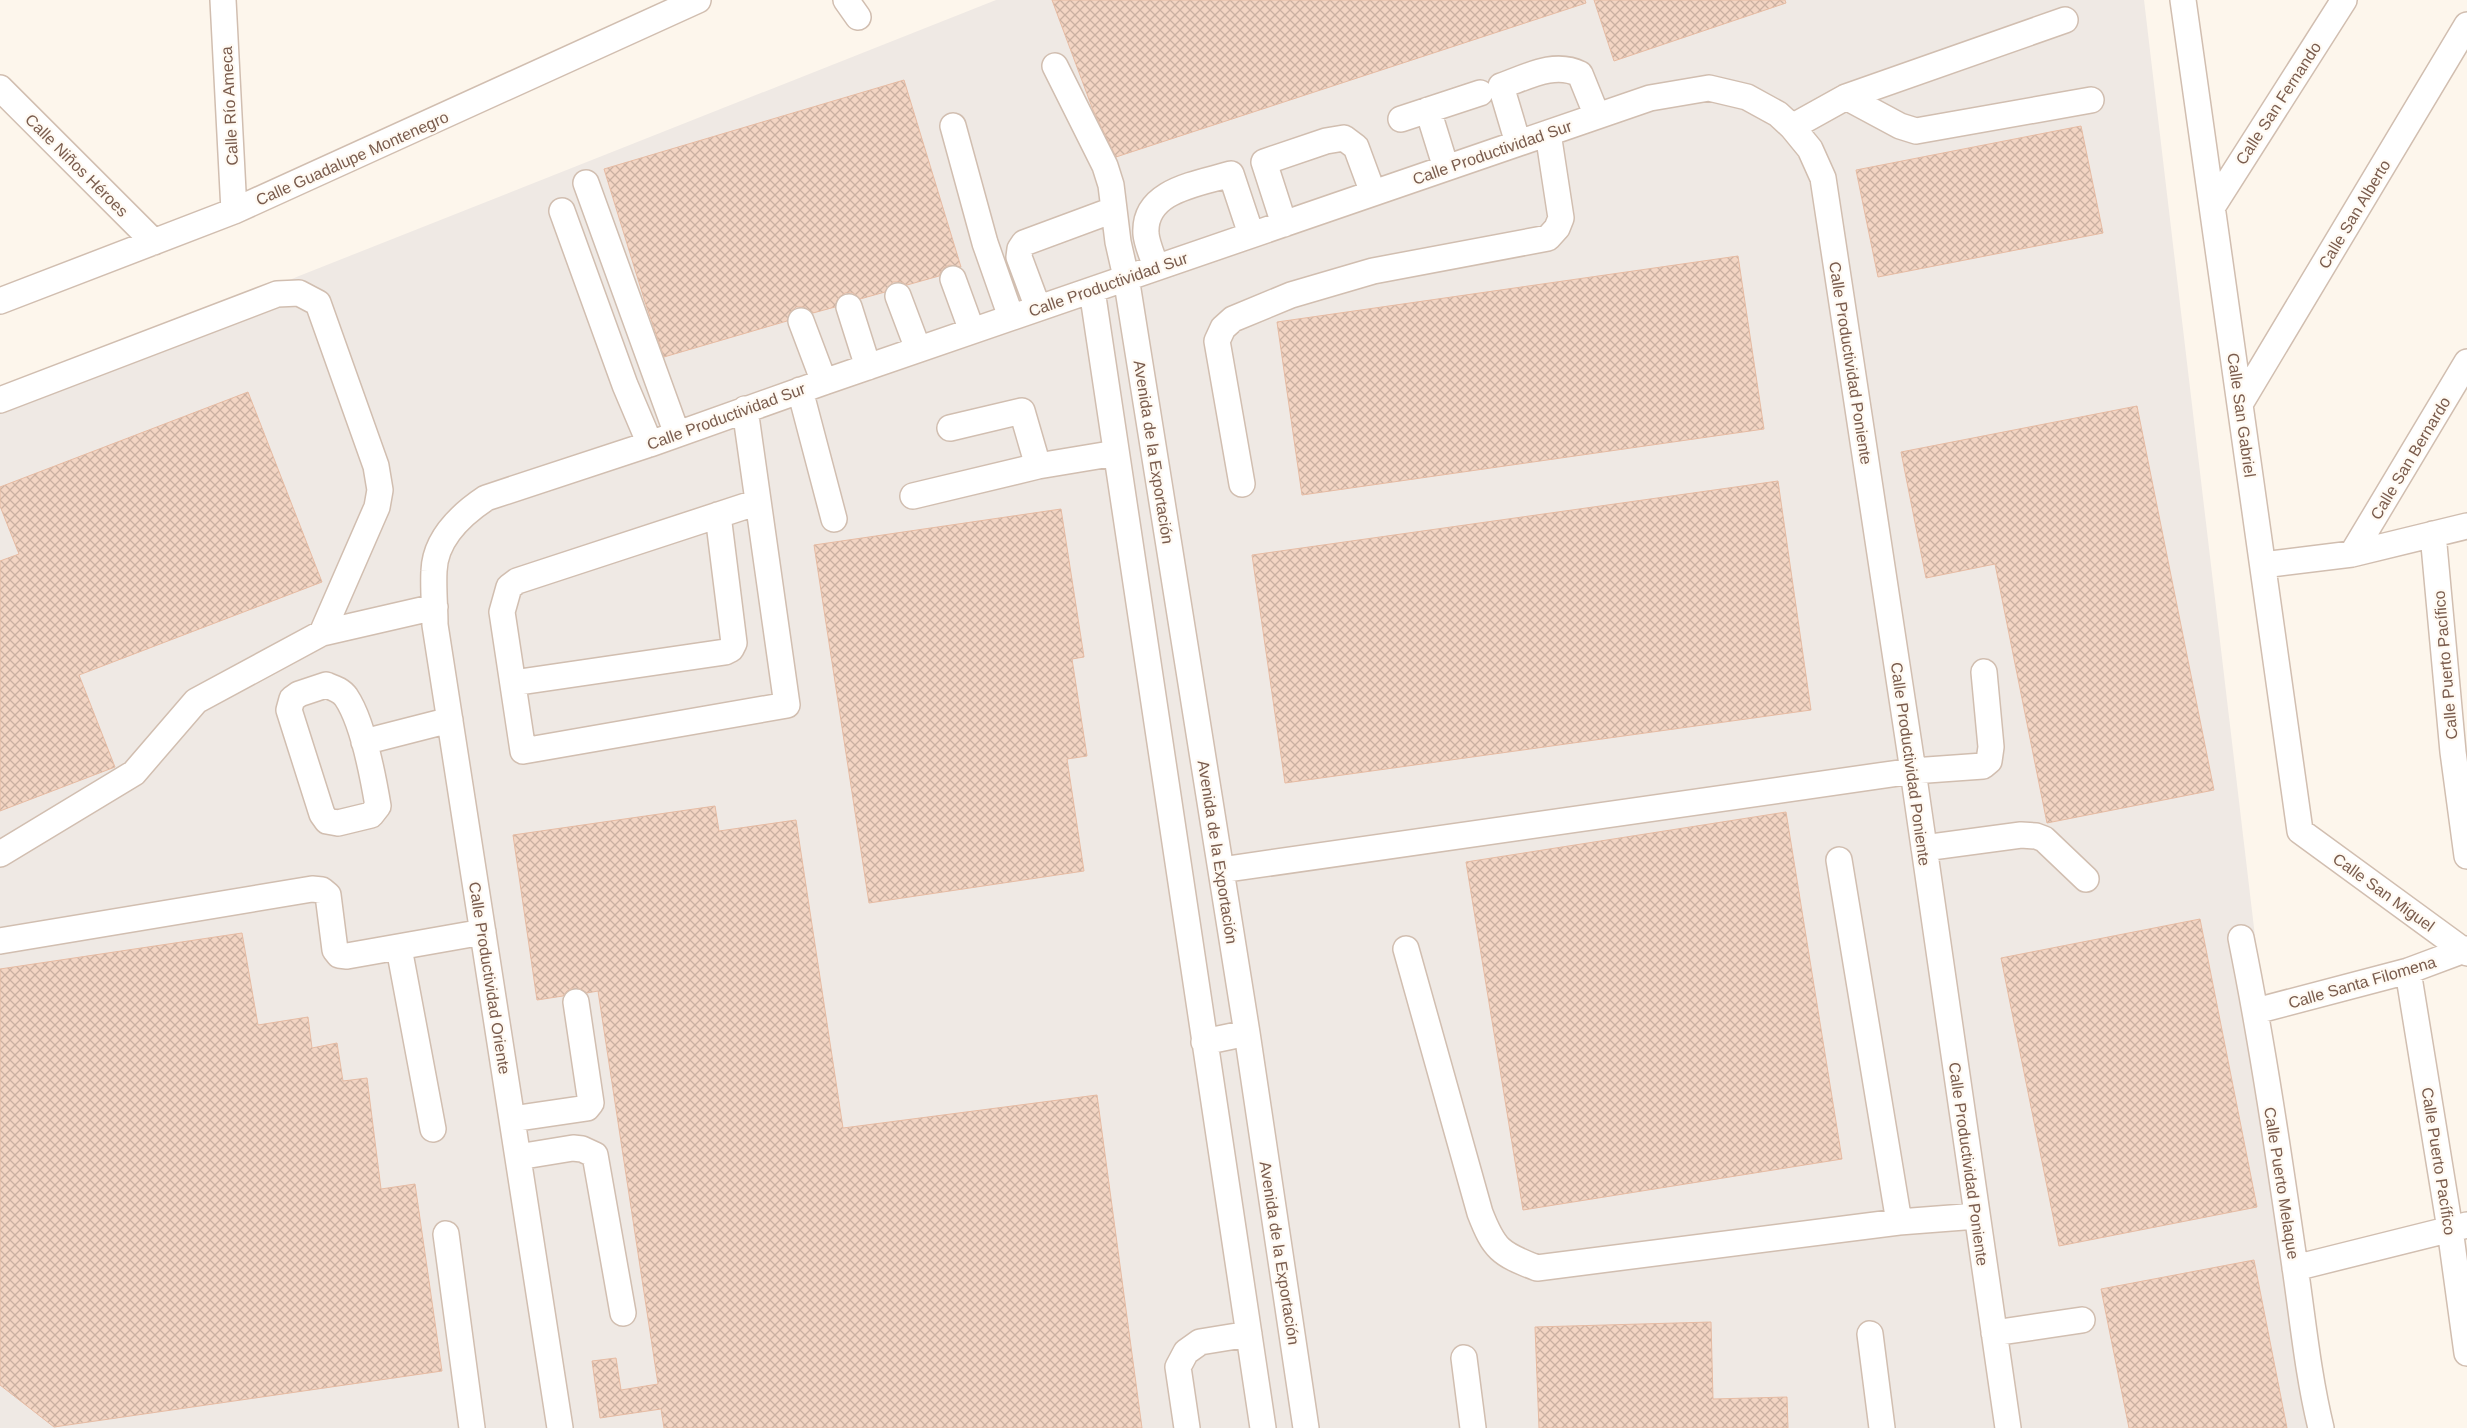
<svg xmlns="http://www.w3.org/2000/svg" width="2467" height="1428" viewBox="0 0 2467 1428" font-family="Helvetica,sans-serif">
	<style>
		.industrial { fill: #efe9e4 }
		.building { fill: url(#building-cross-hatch); stroke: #e6bba3 }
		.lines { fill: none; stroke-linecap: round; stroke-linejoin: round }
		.minor-casing { stroke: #d1beb0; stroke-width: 28 }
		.minor { stroke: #fff; stroke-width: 25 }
		.labels { text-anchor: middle; stroke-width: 4.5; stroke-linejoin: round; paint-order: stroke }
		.street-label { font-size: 16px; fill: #7a5c4d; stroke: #fffaf3 }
	</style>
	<defs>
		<pattern id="building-cross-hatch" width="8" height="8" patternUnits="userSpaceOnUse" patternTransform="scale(1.25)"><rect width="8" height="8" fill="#f3d5c3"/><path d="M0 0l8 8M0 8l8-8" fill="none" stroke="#cab0a1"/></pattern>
	</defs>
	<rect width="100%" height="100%" fill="#fdf6ec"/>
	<path class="industrial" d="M 996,0 L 2144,0 L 2259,970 L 2322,1428 L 0,1428 L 0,403 L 299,276 Z"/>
	<path class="building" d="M 1052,0 L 1585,0 L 1586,3 L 1116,157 L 1093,110 Z
		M 1594,0 L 1785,0 L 1786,3 L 1614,61 Z
		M 904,80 L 961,267 L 949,265 L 942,269 L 939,276 L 907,285 L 901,282 L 893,282 L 885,292 L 860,299 L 853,293 L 845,293 L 838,298 L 835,307 L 813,313 L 804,307 L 796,307 L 790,312 L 787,321 L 664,357 L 645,302 L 604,169 Z
		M 2081,126 L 2103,233 L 1878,277 L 1856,170 Z
		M 1738,256 L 1764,429 L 1302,495 L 1277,322 Z
		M 248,392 L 322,582 L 79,675 L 115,767 L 0,811 L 0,561 L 19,554 L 0,506 L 0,487 Z
		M 2137,406 L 2214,790 L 2047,823 L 1995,564 L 1926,578 L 1901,452 Z
		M 1778,481 L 1811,710 L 1285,783 L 1252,555 Z
		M 1061,509 L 1084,657 L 1072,659 L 1087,756 L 1067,759 L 1084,871 L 869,903 L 814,545 Z
		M 715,806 L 719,831 L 796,820 L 843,1128 L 1097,1095 L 1142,1428 L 664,1428 L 661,1409 L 600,1418 L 592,1361 L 616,1358 L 621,1390 L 658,1384 L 598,991 L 587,993 L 581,989 L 573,988 L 567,991 L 563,996 L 537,1000 L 513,835 Z
		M 1786,812 L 1842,1159 L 1523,1210 L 1466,862 Z
		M 2200,919 L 2257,1207 L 2059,1246 L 2001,958 Z
		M 242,933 L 258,1025 L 308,1017 L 312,1048 L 337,1043 L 343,1081 L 367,1078 L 381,1189 L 415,1184 L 442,1371 L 54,1427 L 0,1385 L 0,969 Z
		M 2254,1260 L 2287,1428 L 2129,1428 L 2101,1289 Z
		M 1711,1322 L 1713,1399 L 1787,1397 L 1788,1428 L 1539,1428 L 1535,1327 Z"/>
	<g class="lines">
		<g class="minor-casing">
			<path id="minor" d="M 223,0 L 234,211
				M 846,0 L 858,17
				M 2183,0 L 2300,831 L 2467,953
				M 1055,66 L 1105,166 L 1111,185 L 1118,242 L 1126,277 L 1247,1033 L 1306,1428
				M 0,88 L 154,242
				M 1846,97 L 1900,126 L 1916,131 L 2091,100
				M 1428,110 L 1446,168
				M 1401,119 L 1480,93
				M 953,126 L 985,243 L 1011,317
				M 1792,127 L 1846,97 L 2065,20
				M 1518,143 L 1501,86 C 1527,77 1554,61 1580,74 L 1597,116
				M 586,183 L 677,434
				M 2213,206 L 2344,0
				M 562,211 L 625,385 L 650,444
				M 1284,224 L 1264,162 L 1326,141 L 1344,138 L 1356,147 L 1373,193
				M 1156,267 C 1153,257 1147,245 1146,234 C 1143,190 1198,184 1231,174 L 1251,234
				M 953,279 L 972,331
				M 1092,290 L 1263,1428
				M 898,296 L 918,349
				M 0,301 L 234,211 L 698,0
				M 849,307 L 868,367
				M 1038,308 L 1019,257 L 1020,249 L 1024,243 L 1113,210
				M 801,321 L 824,382
				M 800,390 L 834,519
				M 0,400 L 277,294 L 299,293 L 318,303 L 376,466 L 380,490 L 377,507 L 322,633
				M 2240,404 L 2467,25
				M 745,409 L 787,705 L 523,751 L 502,612 L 509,587 L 517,581 L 758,502
				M 1038,466 L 1116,453
				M 1242,484 L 1217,341 L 1223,328 L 1233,319 L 1291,295 L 1373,271 L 1548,238 L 1557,228 L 1561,218 L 1548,133
				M 913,496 L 1038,466 L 1022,411 L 950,428
				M 2433,534 L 2453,752 L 2467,856
				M 2352,554 L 2467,362
				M 2263,565 L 2352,554 L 2467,526
				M 513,683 L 725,652 L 731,649 L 734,643 L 718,515
				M 326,685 C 334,688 341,690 346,697 C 363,722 373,776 378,806 L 371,815 L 338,823 L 327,821 L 322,814 L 289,710 L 292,699 L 299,694 Z
				M 364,742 L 450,720
				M 1924,848 L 2021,835 L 2036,836 L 2044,839 L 2086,879
				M 0,854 L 134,773 L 196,701 L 322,633 L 435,607
				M 1839,860 L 1899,1222
				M 1221,870 L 1913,771 L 1983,766 L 1989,761 L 1991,747 L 1984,672
				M 2241,938 C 2263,1047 2279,1157 2295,1267 C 2303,1321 2308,1375 2321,1428
				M 0,941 L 312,889 L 322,890 L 328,895 L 335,950 L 339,955 L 347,956 L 483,932
				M 399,948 L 433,1129
				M 1406,949 L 1480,1213 C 1494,1249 1500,1254 1537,1268 L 1899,1222 L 1977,1216
				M 2408,971 L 2450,1229 L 2467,1353
				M 2256,1011 L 2408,971 L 2467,949
				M 1204,1042 L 1247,1033
				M 512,1119 L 587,1108 L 591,1103 L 576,1002
				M 518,1157 L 573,1148 L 582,1149 L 595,1155 L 623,1313
				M 446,1234 L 472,1428
				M 2295,1268 L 2467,1225
				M 1994,1333 L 2082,1320
				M 1870,1334 L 1882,1428
				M 1464,1358 L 1473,1428
				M 560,1428 L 435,625 C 435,607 433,589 434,571 C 435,539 462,514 486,498 L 650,444 L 824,382 L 1650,98 L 1709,88 L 1747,97 L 1778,114 L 1792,127 L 1810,149 L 1823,178 L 1913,771 L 2008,1428
				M 1187,1428 L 1178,1367 L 1186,1352 L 1200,1342 L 1249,1334"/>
		</g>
		<use href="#minor" class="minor"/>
	</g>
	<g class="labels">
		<g class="street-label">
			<text transform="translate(2278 103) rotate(-57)" y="6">Calle San Fernando</text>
			<text transform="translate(229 106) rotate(-93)" y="6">Calle Río Ameca</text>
			<text transform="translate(1492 152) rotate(-19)" y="6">Calle Productividad Sur</text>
			<text transform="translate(352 158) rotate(-24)" y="6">Calle Guadalupe Montenegro</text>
			<text transform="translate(77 165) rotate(45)" y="6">Calle Niños Héroes</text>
			<text transform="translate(2354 214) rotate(-59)" y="6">Calle San Alberto</text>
			<text transform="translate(1108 284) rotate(-19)" y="6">Calle Productividad Sur</text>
			<text transform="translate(1851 363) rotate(81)" y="6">Calle Productividad Poniente</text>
			<text transform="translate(2242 415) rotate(82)" y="6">Calle San Gabriel</text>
			<text transform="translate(726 416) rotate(-20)" y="6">Calle Productividad Sur</text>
			<text transform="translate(1154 452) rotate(81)" y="6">Avenida de la Exportación</text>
			<text transform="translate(2410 458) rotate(-59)" y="6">Calle San Bernardo</text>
			<text transform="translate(2445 665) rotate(-95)" y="6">Calle Puerto Pacífico</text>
			<text transform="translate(1911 764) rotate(82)" y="6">Calle Productividad Poniente</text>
			<text transform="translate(1218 852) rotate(81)" y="6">Avenida de la Exportación</text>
			<text transform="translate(2384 892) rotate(36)" y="6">Calle San Miguel</text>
			<text transform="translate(490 978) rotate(81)" y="6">Calle Productividad Oriente</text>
			<text transform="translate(2362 982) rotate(-16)" y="6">Calle Santa Filomena</text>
			<text transform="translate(2439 1161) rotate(81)" y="6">Calle Puerto Pacífico</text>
			<text transform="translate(1969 1164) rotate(82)" y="6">Calle Productividad Poniente</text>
			<text transform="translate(2282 1183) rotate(81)" y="6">Calle Puerto Melaque</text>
			<text transform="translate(1280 1253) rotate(81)" y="6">Avenida de la Exportación</text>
		</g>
	</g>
</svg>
